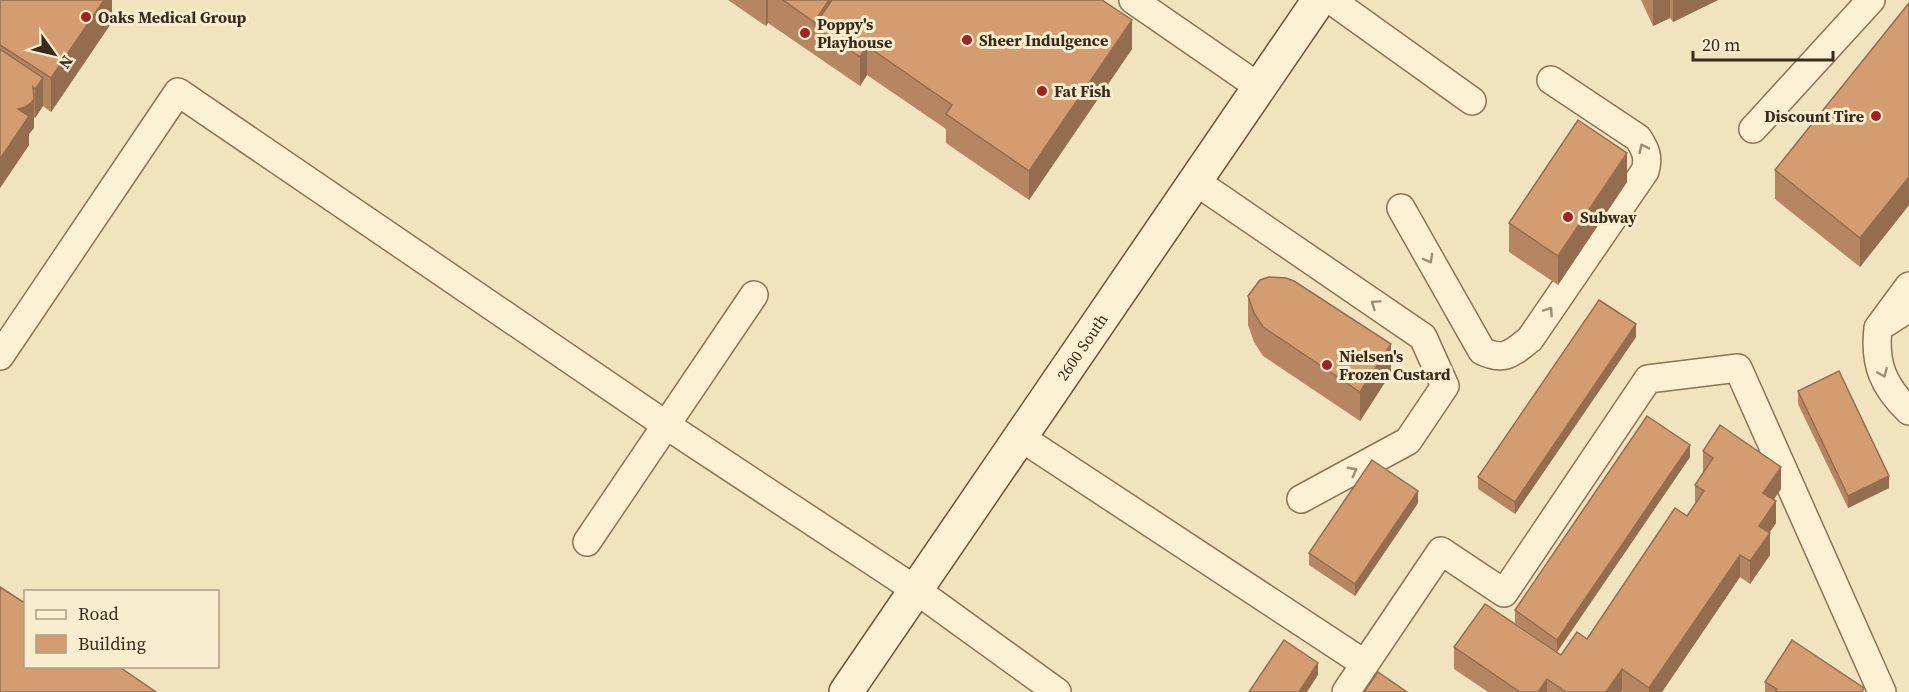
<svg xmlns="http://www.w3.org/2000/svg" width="1909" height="692" viewBox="0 0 1909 692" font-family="'Source Serif 4',serif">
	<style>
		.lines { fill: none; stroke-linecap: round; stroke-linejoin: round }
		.service-casing { stroke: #8b7355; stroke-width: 30 }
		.secondary-casing { stroke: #6d5439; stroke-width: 36 }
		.service { stroke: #fcf0d2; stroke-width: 27 }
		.secondary { stroke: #fcf0d2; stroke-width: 33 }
		.wall { fill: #b58661 }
		.shaded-wall { fill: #946d4f }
		.building { fill: #d39c71; stroke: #946d4f; stroke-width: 1.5 }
		.oneway { stroke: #9a8e76 }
		.poi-dot { fill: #9f2320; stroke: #f8edce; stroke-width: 2 }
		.labels { text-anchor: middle; stroke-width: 6; stroke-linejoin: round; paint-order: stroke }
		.poi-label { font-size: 16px; font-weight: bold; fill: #392b1b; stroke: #f8edce; text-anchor: start }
		.street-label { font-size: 16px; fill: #392b1b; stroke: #f8edce }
	</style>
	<rect width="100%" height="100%" fill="#f1e3be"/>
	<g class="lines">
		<g class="service-casing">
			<path id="service" d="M 1133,0 L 1259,87
				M 1331,0 L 1472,101
				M 1753,129 L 1871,0
				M 1195,181 L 1423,337 L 1445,386 L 1408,441 L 1301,499
				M 1401,208 L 1482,351 C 1505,362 1512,353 1530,339 L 1645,171 C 1649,158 1646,150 1638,138 L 1551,80
				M 1909,286 L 1878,328 L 1909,308
				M 1878,328 C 1874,364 1883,386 1909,411
				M 0,356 L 178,92 L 666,425 L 916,590 L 1057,692
				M 1020,437 L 1365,664
				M 587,542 L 754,295
				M 1346,692 L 1441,551 L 1504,593 L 1648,379 L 1738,368 L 1882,692"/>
		</g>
		<g class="secondary-casing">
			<g id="secondary">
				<path id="s1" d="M 846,692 L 1319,0"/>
			</g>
		</g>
		<use href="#service" class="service"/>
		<use href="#secondary" class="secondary"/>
	</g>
	<path class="wall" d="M 0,0 L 112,0 L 112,22 L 51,112 L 43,106 L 35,118 L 34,117 L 34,128 L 29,134 L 29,145 L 0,188 Z
		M 728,0 L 1102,0 L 1132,49 L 1029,200 L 946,143 L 946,129 L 867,75 L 860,86 L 768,23 L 766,26 Z
		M 1641,0 L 1718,0 L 1673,22 L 1670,18 L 1653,26 Z
		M 1909,3 L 1909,205 L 1860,267 L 1775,199 L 1775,170 Z
		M 1627,182 L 1558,285 L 1509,252 L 1509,223 Z
		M 1248,296 L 1391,373 L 1360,421 L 1263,356 L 1254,342 L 1248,325 Z
		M 1636,337 L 1515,514 L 1478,489 L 1478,477 Z
		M 1798,391 L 1889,488 L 1848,508 L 1798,404 Z
		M 1703,451 L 1781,489 L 1773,500 L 1776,523 L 1769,533 L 1770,555 L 1750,584 L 1740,577 L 1662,692 L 1623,692 L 1622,691 L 1621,692 L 1488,692 L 1454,669 L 1454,647 L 1561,655 L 1587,639 L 1687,516 L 1695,505 L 1695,485 L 1703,473 Z
		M 1690,457 L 1557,652 L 1515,623 L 1515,610 Z
		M 1418,503 L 1355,596 L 1309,565 L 1309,553 Z
		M 1765,682 L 1864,692 L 1765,692 Z"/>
	<path class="shaded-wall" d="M 98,0 L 112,0 L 112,22 L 51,112 L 51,78 Z
		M 766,0 L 768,0 L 768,23 L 766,26 Z
		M 829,0 L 852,0 L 814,26 L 814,22 Z
		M 1653,0 L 1670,0 L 1670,18 L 1653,26 Z
		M 1673,0 L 1718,0 L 1673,22 Z
		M 1132,20 L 1132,49 L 1029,200 L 1029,171 Z
		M 867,46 L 867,75 L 860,86 L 860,57 Z
		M 43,78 L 43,106 L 35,118 L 35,89 Z
		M 34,99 L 34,128 L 29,134 L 29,145 L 0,188 L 0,159 L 18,109 Z
		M 1627,153 L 1627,182 L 1558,285 L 1558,256 Z
		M 1909,177 L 1909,205 L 1860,267 L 1860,238 Z
		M 1636,324 L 1636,337 L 1515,514 L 1515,502 Z
		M 1391,344 L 1391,373 L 1360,421 L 1360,392 Z
		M 1690,445 L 1690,457 L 1557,652 L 1557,640 Z
		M 1781,467 L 1781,489 L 1763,515 L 1763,493 Z
		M 1889,476 L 1889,488 L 1848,508 L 1848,496 Z
		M 1418,491 L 1418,503 L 1355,596 L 1355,584 Z
		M 1776,501 L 1776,523 L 1759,548 L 1759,526 Z
		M 1770,533 L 1770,555 L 1750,584 L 1750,561 Z
		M 1740,555 L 1740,577 L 1662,692 L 1649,692 L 1649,688 Z
		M 1318,663 L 1318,675 L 1307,692 L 1299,692 Z
		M 1622,669 L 1622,691 L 1621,692 L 1606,692 Z
		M 1547,679 L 1547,692 L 1538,692 Z"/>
	<path class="building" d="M 0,0 L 104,0 L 51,78 L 0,45 Z
		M 783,0 L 829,0 L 814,22 Z
		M 832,0 L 1102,0 L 1132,20 L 1029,171 L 946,114 L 952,105 L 867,46 L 860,57 L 814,26 Z
		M 1909,3 L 1909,177 L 1860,238 L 1775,170 Z
		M 0,49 L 43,78 L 35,89 L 33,87 L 34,99 L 32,102 L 25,107 L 18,109 L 29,116 L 0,159 Z
		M 1578,120 L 1627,153 L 1558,256 L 1509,223 Z
		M 1269,277 L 1286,278 L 1294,281 L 1391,344 L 1360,392 L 1263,327 L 1254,313 L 1248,296 L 1260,280 Z
		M 1599,300 L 1636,324 L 1515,502 L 1478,477 Z
		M 1839,371 L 1889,476 L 1848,496 L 1798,391 Z
		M 1647,416 L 1690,445 L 1557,640 L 1515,610 Z
		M 1720,425 L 1781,467 L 1763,493 L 1776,501 L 1759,526 L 1770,533 L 1750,561 L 1740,555 L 1649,688 L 1622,669 L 1606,692 L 1566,692 L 1547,679 L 1538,692 L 1520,692 L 1454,647 L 1485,604 L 1561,655 L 1577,632 L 1587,639 L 1675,508 L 1687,516 L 1704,491 L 1695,485 L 1713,458 L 1703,451 Z
		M 1372,460 L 1418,491 L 1355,584 L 1309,553 Z
		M 0,587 L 23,602 L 26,599 L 26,666 L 118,666 L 156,692 L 0,692 Z
		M 1284,640 L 1318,663 L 1299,692 L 1249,692 Z
		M 1792,640 L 1864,688 L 1862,692 L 1775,692 L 1777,689 L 1765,682 Z
		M 1378,672 L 1407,692 L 1364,692 Z"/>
	<defs><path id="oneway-chevron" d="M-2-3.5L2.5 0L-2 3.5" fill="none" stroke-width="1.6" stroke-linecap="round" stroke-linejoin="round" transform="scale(1.5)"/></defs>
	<g class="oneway">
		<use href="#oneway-chevron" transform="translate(1643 148) rotate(-116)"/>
		<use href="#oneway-chevron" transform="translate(1429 259) rotate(61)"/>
		<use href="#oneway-chevron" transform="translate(1375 304) rotate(-146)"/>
		<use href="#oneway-chevron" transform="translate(1549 311) rotate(-56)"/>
		<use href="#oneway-chevron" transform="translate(1883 373) rotate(67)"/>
		<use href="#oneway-chevron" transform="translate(1353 471) rotate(-28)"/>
	</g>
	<g class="poi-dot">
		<circle cx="86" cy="17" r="6"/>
		<circle cx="805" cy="33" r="6"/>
		<circle cx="967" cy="40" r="6"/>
		<circle cx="1042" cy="91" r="6"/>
		<circle cx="1876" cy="116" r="6"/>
		<circle cx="1568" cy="217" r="6"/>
		<circle cx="1327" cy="365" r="6"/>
	</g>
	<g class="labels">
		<g class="poi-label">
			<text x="98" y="23">Oaks Medical Group</text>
			<text x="817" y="30">Poppy's<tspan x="817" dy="18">Playhouse</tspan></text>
			<text x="979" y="46">Sheer Indulgence</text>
			<text x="1054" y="97">Fat Fish</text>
			<text x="1864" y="122" text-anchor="end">Discount Tire</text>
			<text x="1580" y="223">Subway</text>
			<text x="1339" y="362">Nielsen's<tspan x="1339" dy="18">Frozen Custard</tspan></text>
		</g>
		<g class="street-label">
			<text dy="6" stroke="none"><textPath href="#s1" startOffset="418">2600 South</textPath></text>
		</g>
	</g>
	<rect x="24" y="590" width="195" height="78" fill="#f8edce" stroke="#ac9f86" stroke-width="1.5"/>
	<rect x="36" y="610" width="30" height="9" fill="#fcf0d2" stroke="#ac9f86" stroke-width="1.5"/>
	<text x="78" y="620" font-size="18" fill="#392b1b">Road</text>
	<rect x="36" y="635" width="30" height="18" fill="#d39c71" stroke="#ac9f86" stroke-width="1.5"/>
	<text x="78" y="650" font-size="18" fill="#392b1b">Building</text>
	<g transform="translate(54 54) rotate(124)" stroke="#f8edce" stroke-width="4.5" paint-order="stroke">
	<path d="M0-4.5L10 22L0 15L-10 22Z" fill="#392b1b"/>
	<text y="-9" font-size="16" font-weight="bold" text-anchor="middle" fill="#392b1b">N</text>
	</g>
	<path d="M1693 51v9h140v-9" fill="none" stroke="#392b1b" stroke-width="3"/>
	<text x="1702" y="51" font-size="18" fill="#392b1b" stroke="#f8edce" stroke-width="4.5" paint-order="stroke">20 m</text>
</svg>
